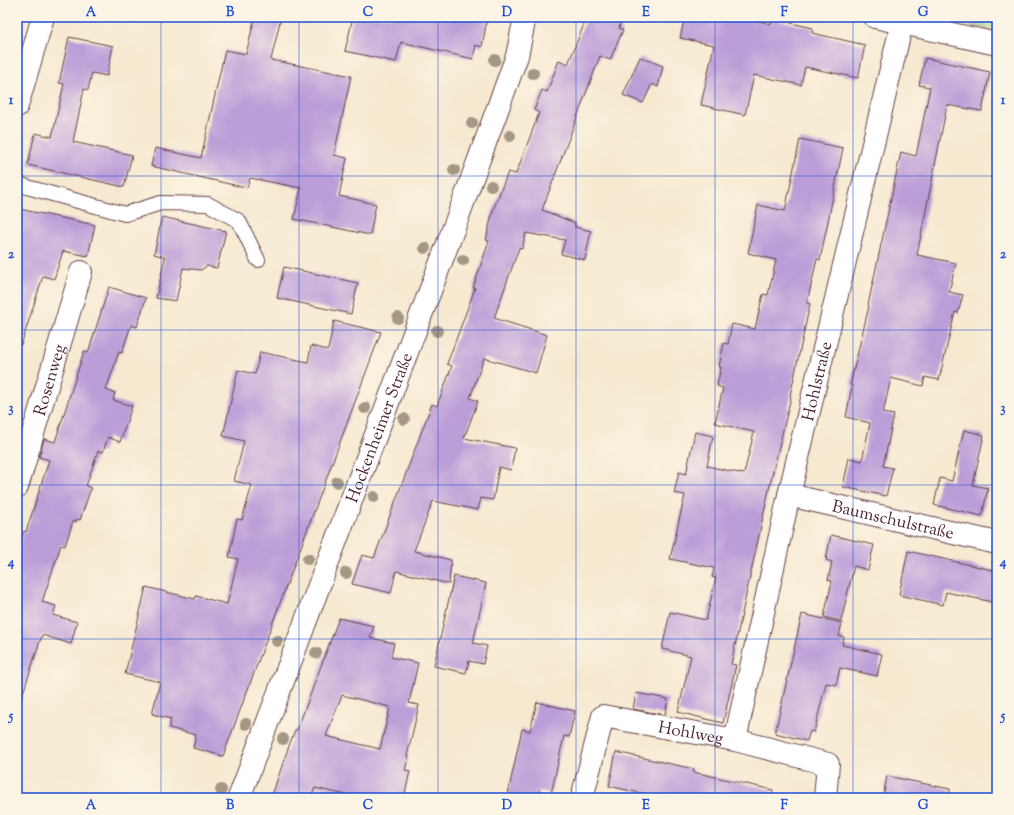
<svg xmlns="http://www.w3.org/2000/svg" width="1014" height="815" viewBox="0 0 1014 815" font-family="'Sorts Mill Goudy',serif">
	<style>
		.green { fill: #98d68b; stroke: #717a5b }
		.building { fill: #bb9dd8; fill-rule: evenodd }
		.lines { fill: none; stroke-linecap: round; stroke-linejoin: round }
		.service-casing { stroke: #643d44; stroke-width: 16 }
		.minor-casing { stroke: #643d44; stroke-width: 24 }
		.tertiary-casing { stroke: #643d44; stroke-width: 24 }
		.service { stroke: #fff; stroke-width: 14 }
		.minor { stroke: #fff; stroke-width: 22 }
		.tertiary { stroke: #fff; stroke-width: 22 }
		.tree { fill: #a49885 }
		.grid { fill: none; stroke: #1d4ed8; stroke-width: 1; stroke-opacity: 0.55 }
		.labels { text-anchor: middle; stroke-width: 3; stroke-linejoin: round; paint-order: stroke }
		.street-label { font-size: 17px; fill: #4a1f2b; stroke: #fcf5e5 }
		.neatline { fill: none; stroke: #1d4ed8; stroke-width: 1.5 }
		.grid-label { font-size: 13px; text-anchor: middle; font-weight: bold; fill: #1d4ed8 }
	</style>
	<rect width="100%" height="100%" fill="#fcf5e5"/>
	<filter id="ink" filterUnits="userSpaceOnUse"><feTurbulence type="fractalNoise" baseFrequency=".025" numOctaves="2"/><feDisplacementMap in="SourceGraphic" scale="8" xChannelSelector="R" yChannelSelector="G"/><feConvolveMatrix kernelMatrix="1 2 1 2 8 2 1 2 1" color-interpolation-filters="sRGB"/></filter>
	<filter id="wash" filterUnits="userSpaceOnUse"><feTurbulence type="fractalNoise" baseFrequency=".012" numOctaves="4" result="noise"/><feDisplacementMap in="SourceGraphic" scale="16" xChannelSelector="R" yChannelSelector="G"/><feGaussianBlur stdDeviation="0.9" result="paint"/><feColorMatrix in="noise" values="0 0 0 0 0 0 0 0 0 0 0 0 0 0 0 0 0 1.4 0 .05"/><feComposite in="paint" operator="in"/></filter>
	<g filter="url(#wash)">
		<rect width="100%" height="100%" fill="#f5e9d0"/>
		<path class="green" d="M 934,17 L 997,17 L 997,31 Z"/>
		<g id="blocks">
			<path class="building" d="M 255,17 L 281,17 L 271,60 L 351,76 L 334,155 L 347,158 L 339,196 L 376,204 L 370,235 L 294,219 L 301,188 L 250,178 L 247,188 L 151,166 L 155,148 L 201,158 L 225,50 L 246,54 Z
				M 353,17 L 476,17 L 487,19 L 482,47 L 476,45 L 473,59 L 401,42 L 396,62 L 345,51 Z
				M 587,17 L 623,17 L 619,28 L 623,30 L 610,60 L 600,56 L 542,210 L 575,223 L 575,227 L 591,231 L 585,260 L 561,254 L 565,240 L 526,233 L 522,249 L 519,248 L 494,318 L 547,335 L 536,373 L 484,358 L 470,398 L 478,401 L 464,438 L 515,448 L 511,470 L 499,467 L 493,500 L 481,498 L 478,510 L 433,501 L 414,551 L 451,560 L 449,584 L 396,571 L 391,593 L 352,584 L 362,555 L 374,558 L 432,404 L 437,406 L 452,366 L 447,364 L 475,288 L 473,288 L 489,241 L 486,240 L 493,210 L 508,172 L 516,174 L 539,113 L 534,110 L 542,90 L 547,92 L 559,60 L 568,64 Z
				M 685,17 L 738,17 L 772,24 L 773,19 L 813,28 L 812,33 L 865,45 L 858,78 L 805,67 L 801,85 L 754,75 L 745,115 L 701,105 L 714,45 L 680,38 Z
				M 69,37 L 113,46 L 107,76 L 92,73 L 88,90 L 84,89 L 73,142 L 132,155 L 124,187 L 28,165 L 35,133 L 52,137 L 64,84 L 59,83 Z
				M 640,57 L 663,66 L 658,87 L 652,84 L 643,103 L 623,95 Z
				M 925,58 L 990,72 L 982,111 L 947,105 L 917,255 L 956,263 L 949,292 L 963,295 L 958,313 L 955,312 L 939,380 L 925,377 L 923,386 L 891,378 L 883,413 L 894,415 L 883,466 L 893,468 L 886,496 L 843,487 L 849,458 L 862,461 L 870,423 L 846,417 L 852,386 L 850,385 L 869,306 L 868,305 L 901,152 L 916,156 L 930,87 L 919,85 Z
				M 800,139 L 843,148 L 820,260 L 817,259 L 807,303 L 810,304 L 790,396 L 791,397 L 771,480 L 731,664 L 736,665 L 723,723 L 678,712 L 691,656 L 662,649 L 670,612 L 706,620 L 716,578 L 712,577 L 714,568 L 670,559 L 685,495 L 674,493 L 679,472 L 686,474 L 695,432 L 713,436 L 707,466 L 744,474 L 754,432 L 715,423 L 723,388 L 717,386 L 721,367 L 719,367 L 724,343 L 728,344 L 732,324 L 755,329 L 763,294 L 768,295 L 776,260 L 748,253 L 758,205 L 785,211 Z
				M 19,209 L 95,225 L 88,256 L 63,251 L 54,279 L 43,276 L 21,345 L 17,345 L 17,220 Z
				M 162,217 L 226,231 L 217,268 L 207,266 L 201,270 L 183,268 L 176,301 L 156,298 L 165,257 L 154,254 Z
				M 284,267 L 358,283 L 351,314 L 277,298 Z
				M 109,287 L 146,298 L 137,327 L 131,325 L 122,353 L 119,352 L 106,390 L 115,393 L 113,400 L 132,406 L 120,442 L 108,437 L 103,452 L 98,451 L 86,486 L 91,488 L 80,520 L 77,519 L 76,522 L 73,521 L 65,546 L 61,545 L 42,602 L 56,606 L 53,615 L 77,622 L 71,644 L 42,635 L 21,699 L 17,698 L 17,553 L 24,531 L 26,532 L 49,460 L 39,457 L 44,439 L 55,442 L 84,351 L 88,353 Z
				M 334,321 L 381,332 L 223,756 L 193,748 L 196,735 L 169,728 L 171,719 L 152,714 L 160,682 L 125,674 L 146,587 L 195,599 L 196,596 L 227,604 L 238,559 L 229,557 L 237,519 L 242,520 L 252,485 L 234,481 L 244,441 L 223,436 L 238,370 L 255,374 L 260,352 L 308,362 L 311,346 L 328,350 Z
				M 964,430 L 984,435 L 973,485 L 988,488 L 982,516 L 934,505 L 940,478 L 952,481 Z
				M 831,535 L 874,545 L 868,570 L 854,566 L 841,621 L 824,617 L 832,581 L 828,580 L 832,562 L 826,560 Z
				M 908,551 L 997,571 L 997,603 L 946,592 L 943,605 L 899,595 Z
				M 454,576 L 486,583 L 473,643 L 487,646 L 483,664 L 469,661 L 466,673 L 434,666 Z
				M 802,614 L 842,623 L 839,636 L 844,637 L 842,645 L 882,654 L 877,676 L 840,668 L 836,685 L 826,683 L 814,732 L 810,731 L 807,741 L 775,733 Z
				M 339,618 L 374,626 L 370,638 L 394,643 L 391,657 L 418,663 L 409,703 L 419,705 L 407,756 L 409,756 L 405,770 L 410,771 L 404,798 L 360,798 L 315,788 L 311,798 L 271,798 L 286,754 L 295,730 L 297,730 ZM 342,695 L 390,707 L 380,749 L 326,736 Z
				M 636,693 L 668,699 L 665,715 L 633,709 Z
				M 537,702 L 575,711 L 569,737 L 564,736 L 551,794 L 539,791 L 538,798 L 507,798 L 522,729 L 530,731 Z
				M 616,752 L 694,769 L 693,772 L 773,790 L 772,798 L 663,798 L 609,786 Z
				M 887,776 L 950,789 L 950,798 L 883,798 Z"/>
		</g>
	</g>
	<g filter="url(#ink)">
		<use href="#blocks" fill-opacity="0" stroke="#643d44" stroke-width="1"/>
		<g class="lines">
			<g class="service-casing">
				<path id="service" d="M 17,183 L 27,187 L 125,214 L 161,203 L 208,204 L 239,221 L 258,260"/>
			</g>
			<g class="minor-casing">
				<g id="minor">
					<path d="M 875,17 L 997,44"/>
					<path d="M 17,106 L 43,17"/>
					<path id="s1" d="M 17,487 L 81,272"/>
					<path id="s2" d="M 789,495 L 997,543"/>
					<path id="s3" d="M 735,740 L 789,495 L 902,23"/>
					<path id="s4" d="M 582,798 L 603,716 L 735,740 L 828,764 L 825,798"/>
				</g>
			</g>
			<g class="tertiary-casing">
				<g id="tertiary">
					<path id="s5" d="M 239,798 L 453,230 L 517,56 L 525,17"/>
				</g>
			</g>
			<use href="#service" class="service"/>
			<use href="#minor" class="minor"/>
			<use href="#tertiary" class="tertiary"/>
		</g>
		<g class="tree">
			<circle cx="495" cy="60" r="6"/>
			<circle cx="533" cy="73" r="6"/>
			<circle cx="472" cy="123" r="6"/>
			<circle cx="510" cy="136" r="6"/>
			<circle cx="454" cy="170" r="6"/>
			<circle cx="491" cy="186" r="6"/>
			<circle cx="425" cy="248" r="6"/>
			<circle cx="463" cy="260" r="6"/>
			<circle cx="398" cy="318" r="6"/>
			<circle cx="437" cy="331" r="6"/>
			<circle cx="365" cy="408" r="6"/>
			<circle cx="404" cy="419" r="6"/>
			<circle cx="337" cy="482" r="6"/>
			<circle cx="374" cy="497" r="6"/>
			<circle cx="308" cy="559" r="6"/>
			<circle cx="346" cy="573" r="6"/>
			<circle cx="277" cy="641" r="6"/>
			<circle cx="316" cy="653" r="6"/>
			<circle cx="246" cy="724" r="6"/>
			<circle cx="283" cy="739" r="6"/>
			<circle cx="221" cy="790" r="6"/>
		</g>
	</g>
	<path class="grid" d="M 161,17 L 161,798M 299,17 L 299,798M 438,17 L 438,798M 576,17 L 576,798M 715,17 L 715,798M 853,17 L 853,798M 17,176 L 997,176M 17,330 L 997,330M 17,485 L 997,485M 17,639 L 997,639"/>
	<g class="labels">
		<g class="street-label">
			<text dy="6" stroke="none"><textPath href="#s1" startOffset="112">Rosenweg</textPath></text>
			<text dy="6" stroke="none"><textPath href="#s3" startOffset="368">Hohlstraße</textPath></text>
			<text dy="6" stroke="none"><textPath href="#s5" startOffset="396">Hockenheimer Straße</textPath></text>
			<text dy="6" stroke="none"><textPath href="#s2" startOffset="107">Baumschulstraße</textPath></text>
			<text dy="6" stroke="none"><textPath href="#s4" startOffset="174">Hohlweg</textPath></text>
		</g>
	</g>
	<rect width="1014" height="815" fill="none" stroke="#fcf5e5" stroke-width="44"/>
	<rect x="22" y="22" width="970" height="771" class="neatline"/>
	<g class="grid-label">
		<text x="91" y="16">A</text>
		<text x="230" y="16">B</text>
		<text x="368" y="16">C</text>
		<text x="507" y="16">D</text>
		<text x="646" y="16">E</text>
		<text x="784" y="16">F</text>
		<text x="923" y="16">G</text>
		<text x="11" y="104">1</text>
		<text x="1003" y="104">1</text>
		<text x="11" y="258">2</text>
		<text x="1003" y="258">2</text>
		<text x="11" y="412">3</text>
		<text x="1003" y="412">3</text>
		<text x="11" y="566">4</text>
		<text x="1003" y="566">4</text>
		<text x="11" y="720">5</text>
		<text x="1003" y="720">5</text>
		<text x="91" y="809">A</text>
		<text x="230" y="809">B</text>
		<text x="368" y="809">C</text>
		<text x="507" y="809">D</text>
		<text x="646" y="809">E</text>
		<text x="784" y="809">F</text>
		<text x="923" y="809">G</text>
	</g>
</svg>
